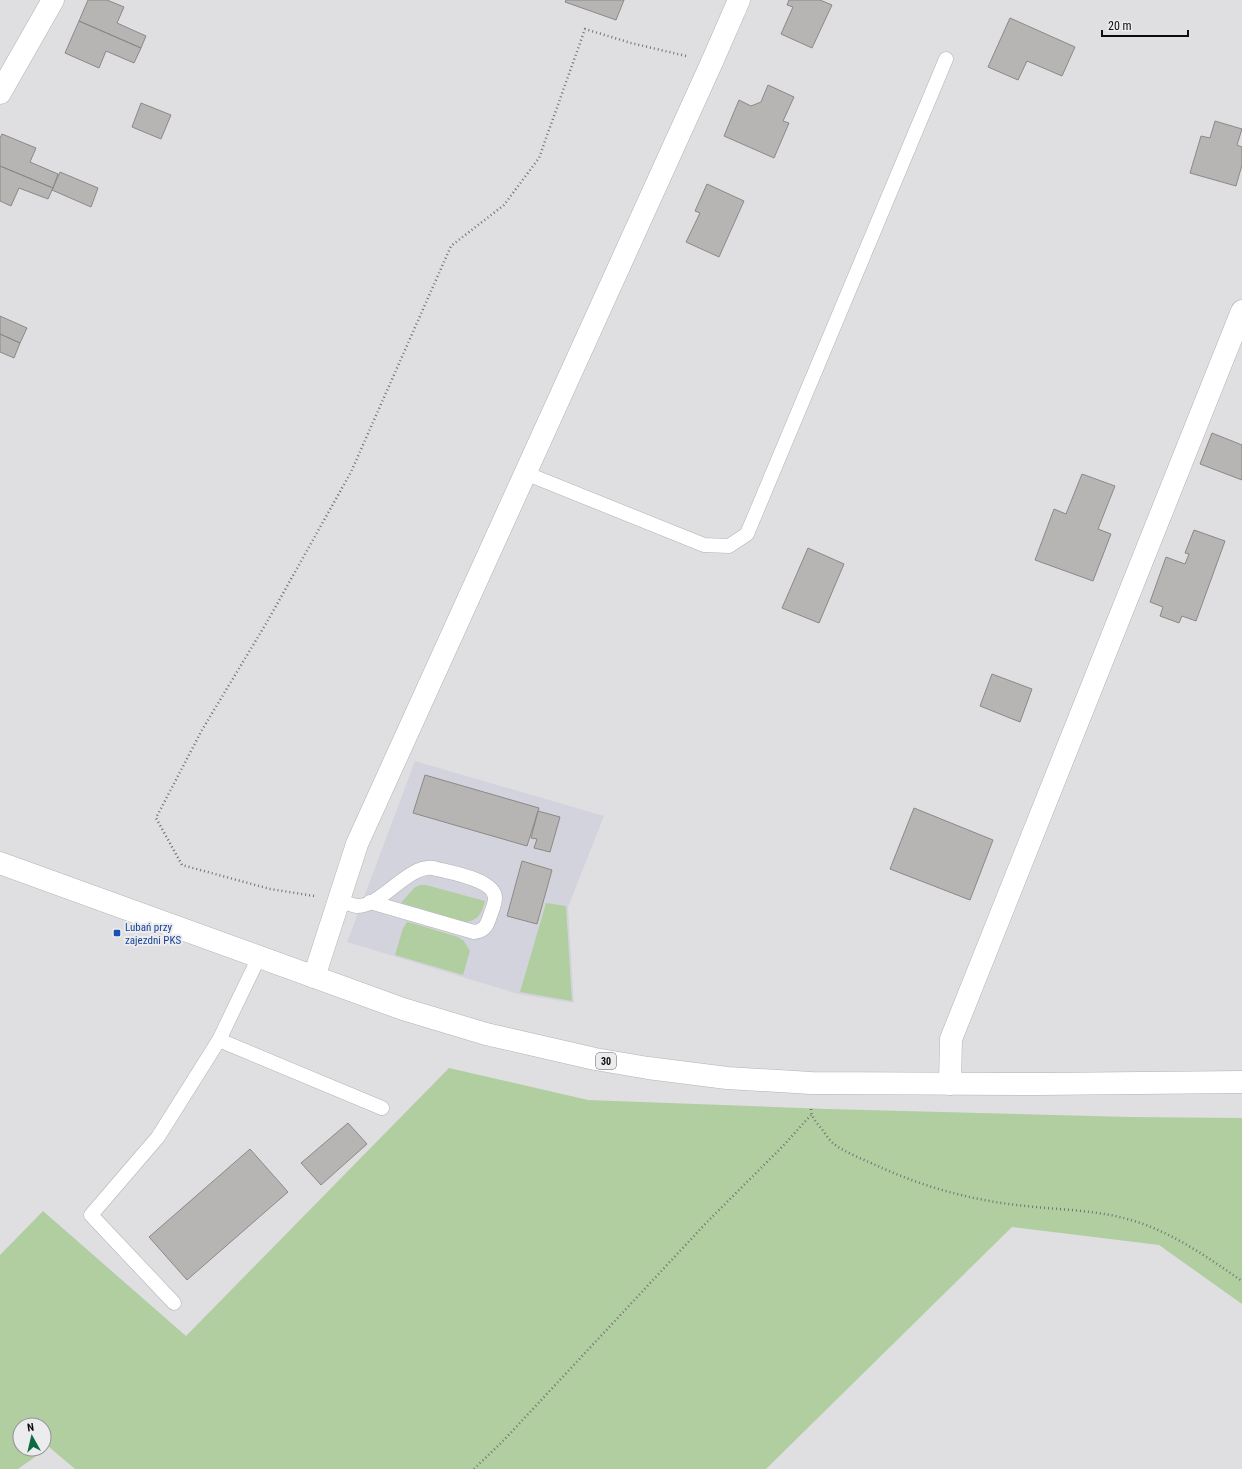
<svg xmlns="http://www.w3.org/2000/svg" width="1242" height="1469" viewBox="0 0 1242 1469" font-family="'Roboto Condensed',sans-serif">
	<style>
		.built { fill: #d3d3dd }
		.green { fill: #b1cea1; fill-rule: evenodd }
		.building { fill: #b7b5b3; stroke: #8b8987 }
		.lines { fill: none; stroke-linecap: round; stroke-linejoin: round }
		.lane-casing { stroke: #b2b2b5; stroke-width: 15 }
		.street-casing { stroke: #b2b2b5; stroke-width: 23 }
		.primary-casing { stroke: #b2b2b5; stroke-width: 23 }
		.path { stroke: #727274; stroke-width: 2.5; stroke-dasharray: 1 3; stroke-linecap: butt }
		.lane { stroke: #fff; stroke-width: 14 }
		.street { stroke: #fff; stroke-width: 22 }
		.primary { stroke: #fff; stroke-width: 22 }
		.transit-dot { fill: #1a4fb4; stroke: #ececef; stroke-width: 1.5 }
		.labels { text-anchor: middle; stroke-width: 4; stroke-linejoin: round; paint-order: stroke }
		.shield { fill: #ececef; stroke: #505052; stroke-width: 1 }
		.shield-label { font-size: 10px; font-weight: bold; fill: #0d0d0e }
		.transit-label { font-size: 11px; fill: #164399; stroke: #ececef; text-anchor: start }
	</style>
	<rect width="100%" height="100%" fill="#dfdfe2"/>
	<path class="built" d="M 415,761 L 604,816 L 568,907 L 574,1003 L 518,994 L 347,942 Z"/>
	<path class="green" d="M 420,885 L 426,885 L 485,901 C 482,912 479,920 466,922 L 401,903 L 414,888 Z
		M 546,903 L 566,906 L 572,1001 L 520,992 Z
		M 407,922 L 412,923 L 458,937 L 464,941 L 470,951 L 463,975 L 395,955 L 403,928 Z
		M 449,1068 L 588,1100 L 828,1109 L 1131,1117 L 1242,1118 L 1242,1304 L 1159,1245 L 1012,1227 L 766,1469 L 75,1469 L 49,1447 L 18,1469 L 0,1469 L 0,1255 L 43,1211 L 186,1336 ZM 20,1425 L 44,1425 L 44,1449 L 20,1449 Z"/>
	<path class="building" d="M 88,0 L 107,0 L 124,7 L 117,23 L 146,36 L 141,48 L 79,21 Z
		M 566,0 L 624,0 L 616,20 L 565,2 Z
		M 789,0 L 820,0 L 832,5 L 812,48 L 781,34 L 793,7 L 787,5 Z
		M 1010,18 L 1075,47 L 1062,76 L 1027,61 L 1018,80 L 988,67 Z
		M 79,21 L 141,48 L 134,63 L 106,51 L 99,68 L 65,53 Z
		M 768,85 L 794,97 L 783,121 L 789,123 L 774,158 L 724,136 L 739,100 L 751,106 L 761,102 Z
		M 141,103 L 171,115 L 161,139 L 132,127 Z
		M 1215,121 L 1242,129 L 1237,145 L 1242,147 L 1242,165 L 1236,186 L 1190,173 L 1201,136 L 1210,138 Z
		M 2,134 L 36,148 L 30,162 L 58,174 L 53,188 L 0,166 L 0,138 Z
		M 0,166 L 53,188 L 48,199 L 19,188 L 11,206 L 0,201 Z
		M 60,172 L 98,188 L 91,207 L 52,190 Z
		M 707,184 L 744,201 L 719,257 L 686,242 L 700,213 L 695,211 Z
		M 0,316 L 27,328 L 20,343 L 0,334 Z
		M 0,334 L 20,343 L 14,358 L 0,352 Z
		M 1212,433 L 1242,445 L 1242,480 L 1200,464 Z
		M 1082,474 L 1115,486 L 1098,529 L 1111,534 L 1093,581 L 1035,560 L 1054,509 L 1066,514 Z
		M 1194,530 L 1225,541 L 1196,621 L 1182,616 L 1179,623 L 1160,616 L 1163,607 L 1150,602 L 1166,557 L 1185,564 L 1189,554 L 1185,553 Z
		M 808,548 L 844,564 L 819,623 L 782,608 Z
		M 992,674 L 1032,689 L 1020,722 L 980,706 Z
		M 425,775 L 539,808 L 527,846 L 413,813 Z
		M 914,808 L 993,840 L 970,900 L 890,869 Z
		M 538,811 L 560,817 L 550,852 L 534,848 L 537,839 L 531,838 Z
		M 522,861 L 552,870 L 537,924 L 507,916 Z
		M 348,1123 L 367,1144 L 321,1185 L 301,1163 Z
		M 250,1149 L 288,1192 L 187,1280 L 149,1237 Z"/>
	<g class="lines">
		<g class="lane-casing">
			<path id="lane" d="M 525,473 L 704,545 L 729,546 L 747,534 L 946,59
				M 339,900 C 344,902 351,905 357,906 C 381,907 407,865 433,868 C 448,872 495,879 495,898 C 495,904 492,910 490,916 C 487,926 484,931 474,932 L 370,902
				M 219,1040 L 382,1108
				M 174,1303 L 91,1215 L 158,1137 L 219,1040 L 259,957"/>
		</g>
		<g class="street-casing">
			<path id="street" d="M 0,93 L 53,0
				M 314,977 L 357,844 L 712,62 L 739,0
				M 950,1084 L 951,1039 L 1242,311"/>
		</g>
		<g class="primary-casing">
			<path id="primary" d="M 0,863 L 403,1009 L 486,1034 L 595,1059 L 648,1068 L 727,1078 L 811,1083 L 1039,1084 L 1242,1082"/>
		</g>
		<path class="path" d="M 314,896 L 270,889 L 182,865 L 156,818 L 202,730 L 267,622 L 351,472 L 451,246 L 504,205 L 539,158 L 585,29 L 631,43 L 686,56
			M 811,1109 C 811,1118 819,1125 824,1132 C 827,1136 830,1141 834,1144 C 844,1152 867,1161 880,1167 C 926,1188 975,1201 1026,1206 C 1061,1210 1097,1210 1131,1220 C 1172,1232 1207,1257 1242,1281
			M 474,1469 L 504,1440 L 707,1222 L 782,1147 L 811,1115"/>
		<use href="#lane" class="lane"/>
		<use href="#street" class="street"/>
		<use href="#primary" class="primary"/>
	</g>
	<rect class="transit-dot" x="113" y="929" width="8" height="8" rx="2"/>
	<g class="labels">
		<rect class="shield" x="596" y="1053" width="20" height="16" rx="3"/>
		<g class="shield-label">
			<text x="606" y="1065">30</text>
		</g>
		<g class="transit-label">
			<text x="125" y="931">Lubań przy<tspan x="125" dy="13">zajezdni PKS</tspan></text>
		</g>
	</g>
	<g transform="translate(32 1437) rotate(352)"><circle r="19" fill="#ececef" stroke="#939395"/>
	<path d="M0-3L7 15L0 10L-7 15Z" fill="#0f6b3f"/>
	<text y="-6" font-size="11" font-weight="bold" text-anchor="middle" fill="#0d0d0e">N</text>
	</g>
	<path d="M1102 30v6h86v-6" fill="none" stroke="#0d0d0e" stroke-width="2"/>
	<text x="1108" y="30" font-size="12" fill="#0d0d0e" stroke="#ececef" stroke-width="3" paint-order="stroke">20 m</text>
</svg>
